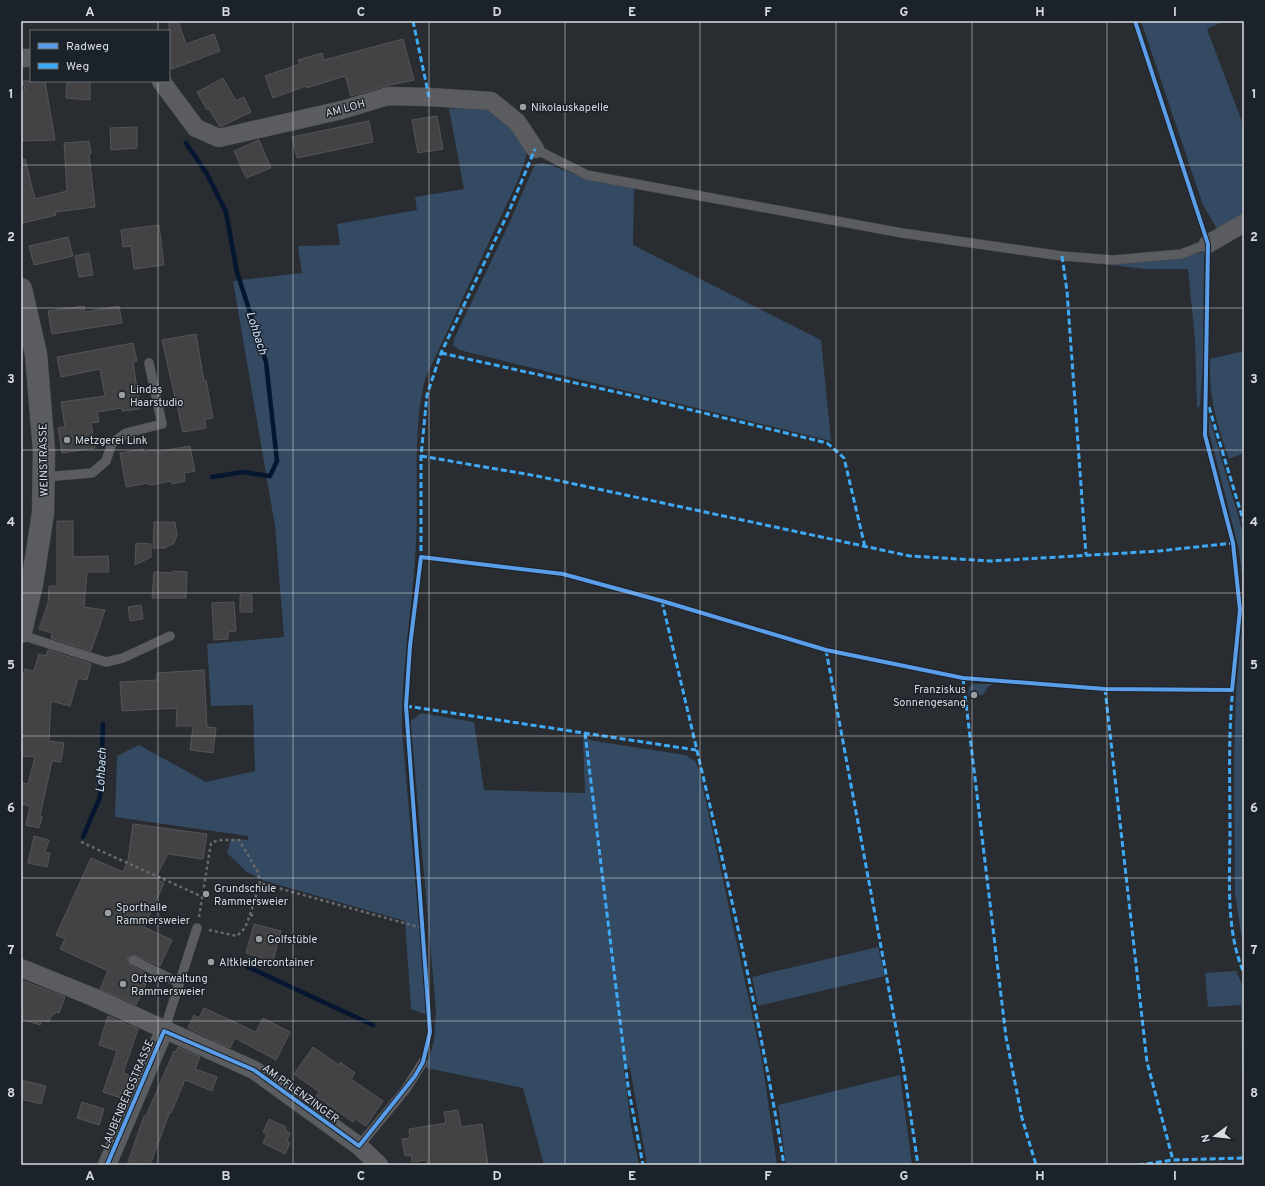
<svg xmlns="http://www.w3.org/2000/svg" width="1265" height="1186" viewBox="0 0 1265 1186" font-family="Overpass,sans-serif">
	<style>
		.green { fill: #344962 }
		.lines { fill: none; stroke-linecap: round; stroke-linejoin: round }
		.stream { stroke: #041630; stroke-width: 4.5 }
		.building { fill: #434244; stroke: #555556 }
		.service-casing { stroke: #46484b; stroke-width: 10 }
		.minor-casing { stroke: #46484b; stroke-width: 19 }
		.tertiary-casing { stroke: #46484b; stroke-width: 23 }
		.path { stroke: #68696b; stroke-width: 2.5; stroke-dasharray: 3 3; stroke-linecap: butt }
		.service { stroke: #5b5c5f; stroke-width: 9 }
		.minor { stroke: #5b5c5f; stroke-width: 18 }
		.tertiary { stroke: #5b5c5f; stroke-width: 22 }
		.quiet { stroke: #3fa9f5; stroke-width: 3; stroke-dasharray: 6 3; stroke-linecap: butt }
		.cycleway-casing { stroke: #1c2229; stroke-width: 6 }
		.cycleway { stroke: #5a9eea; stroke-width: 4 }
		.grid { fill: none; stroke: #d7dbe0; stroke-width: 1; stroke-opacity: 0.55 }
		.poi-dot { fill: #9a9ea2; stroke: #1c2229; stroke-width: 1.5 }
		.labels { text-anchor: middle; stroke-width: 3; stroke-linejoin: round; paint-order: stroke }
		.poi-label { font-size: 11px; fill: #d7dbe0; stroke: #1c2229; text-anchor: start }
		.street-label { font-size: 11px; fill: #d7dbe0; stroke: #1c2229 }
		.water-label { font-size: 12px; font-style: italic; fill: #cae1fb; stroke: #1c2229 }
		.neatline { fill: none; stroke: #d7dbe0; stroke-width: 1.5 }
		.grid-label { font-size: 13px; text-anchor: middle; font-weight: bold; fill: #d7dbe0 }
	</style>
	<rect width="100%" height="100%" fill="#292c30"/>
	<path class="green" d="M 1141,21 L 1224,21 L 1207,29 L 1244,127 L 1244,215 L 1217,229 L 1203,205 Z
		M 476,106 L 485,107 L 527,141 L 526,157 L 518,180 L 425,379 C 412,432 419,489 416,543 C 413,605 401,668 402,731 L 427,1015 L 411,1009 L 405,921 L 265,881 L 247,872 L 227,853 L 231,839 L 248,840 L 248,836 L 115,817 L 117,756 L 139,745 L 206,782 L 255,771 L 253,705 L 211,706 L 207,644 L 284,637 L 275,526 L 233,281 L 302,273 L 298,246 L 340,245 L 337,224 L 417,210 L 415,197 L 464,189 L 449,109 Z
		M 544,163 L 588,179 L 634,186 L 633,245 L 821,340 L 831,441 L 459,350 L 453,345 L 454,339 L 508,226 L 535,164 Z
		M 1204,252 L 1203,364 L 1200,405 L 1197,409 L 1195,339 L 1188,269 L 1145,269 L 1076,261 C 1120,263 1162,262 1204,252 Z
		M 1244,351 L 1244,453 L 1229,459 C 1216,421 1209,400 1210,359 Z
		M 1209,416 L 1244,536 L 1244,953 L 1235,894 L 1234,764 L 1236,692 L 1243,610 L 1242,576 L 1239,550 L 1209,432 Z
		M 973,684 L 993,684 L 988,687 L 983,695 L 968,696 L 969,688 Z
		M 421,713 L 474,722 L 484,790 L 585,793 L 583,737 L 594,741 L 685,755 L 695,761 L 699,769 L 762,1060 L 777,1165 L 647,1165 L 630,1068 L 624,1069 L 631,1126 L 639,1165 L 544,1165 L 523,1088 L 426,1068 L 434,1041 L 436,1011 L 411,726 L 411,721 Z
		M 878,947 L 885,976 L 758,1006 L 752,977 Z
		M 1236,971 L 1244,988 L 1243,1154 L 1241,1005 L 1208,1007 L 1205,973 Z
		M 900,1075 L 912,1165 L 786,1165 L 778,1105 Z"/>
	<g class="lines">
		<path class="stream" d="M 186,143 L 207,174 L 226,212 L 237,272 L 266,362 L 277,461 L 270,476 L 242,472 L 212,477
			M 83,837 L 100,797 L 103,724
			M 235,961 L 373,1025"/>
	</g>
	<path class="building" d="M 169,21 L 178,21 L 186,44 L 214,34 L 220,51 L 172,69 L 169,61 Z
		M 403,39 L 414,80 L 385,86 L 351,96 L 345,76 L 307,88 L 306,86 L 273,98 L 265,76 L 300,64 L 298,60 L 322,53 L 324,60 Z
		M 223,78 L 236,101 L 244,97 L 251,112 L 220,127 L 209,109 L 207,110 L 197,92 Z
		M 23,81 L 45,81 L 55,140 L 21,141 L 21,91 L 25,90 Z
		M 67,81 L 90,81 L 90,100 L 66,98 Z
		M 437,116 L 443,149 L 418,153 L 412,120 Z
		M 369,121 L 373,142 L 297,158 L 292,137 Z
		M 137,127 L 137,148 L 111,150 L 110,128 Z
		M 259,140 L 271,168 L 246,178 L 234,151 Z
		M 89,141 L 91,153 L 89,154 L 95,207 L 55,212 L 56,215 L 23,223 L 21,217 L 21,160 L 25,159 L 35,199 L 67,191 L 64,143 Z
		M 159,225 L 164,265 L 134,269 L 131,246 L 123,247 L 121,230 Z
		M 68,237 L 73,256 L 34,265 L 29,246 Z
		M 89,253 L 93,275 L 79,277 L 75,256 Z
		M 84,306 L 85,312 L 119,306 L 122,323 L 52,334 L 48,311 Z
		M 196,334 L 204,381 L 206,380 L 213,418 L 205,419 L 206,428 L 183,432 L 162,340 Z
		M 133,343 L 137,361 L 133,362 L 140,409 L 122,411 L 122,408 L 97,412 L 99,422 L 91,423 L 95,448 L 62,453 L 58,428 L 65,427 L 61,402 L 105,396 L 100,369 L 61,377 L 57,357 Z
		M 190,446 L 195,471 L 184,473 L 185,481 L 172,484 L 172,481 L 149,485 L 149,483 L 126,487 L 120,453 L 143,449 L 144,452 L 155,450 L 155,452 Z
		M 57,521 L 73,521 L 73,557 L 108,556 L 109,572 L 87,572 L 84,607 L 105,610 L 91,651 L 51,638 L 52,633 L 39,629 L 48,603 L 49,586 L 57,586 Z
		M 154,522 L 175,522 L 177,535 L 174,543 L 165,548 L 153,548 Z
		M 136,543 L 151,544 L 151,557 L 135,565 Z
		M 173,571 L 187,572 L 186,598 L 152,598 L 154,572 L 173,573 Z
		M 240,595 L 252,595 L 252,612 L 240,612 Z
		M 234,602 L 236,631 L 228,632 L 228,639 L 214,640 L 212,603 Z
		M 141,605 L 143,619 L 130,621 L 128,607 Z
		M 48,650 L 91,664 L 87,680 L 78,678 L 70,706 L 51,701 L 49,741 L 64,743 L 61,762 L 52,761 L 40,816 L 42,817 L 39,828 L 26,825 L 30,806 L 21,804 L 21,783 L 28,784 L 35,757 L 21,756 L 21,683 L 25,669 L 34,671 L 39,654 L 46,656 Z
		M 204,670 L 207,727 L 216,728 L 213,753 L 190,750 L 193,726 L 176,726 L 177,708 L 122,711 L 120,682 L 157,680 L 157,673 Z
		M 133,824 L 207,834 L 203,859 L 168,854 L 155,878 L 164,883 L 144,927 L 172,940 L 160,966 L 135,955 L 128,957 L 127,961 L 130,965 L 147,974 L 143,983 L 146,984 L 136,1005 L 100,989 L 108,971 L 60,949 L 65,939 L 56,935 L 91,858 L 123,872 L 128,860 Z
		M 34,836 L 49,840 L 45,852 L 50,853 L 47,867 L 28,863 Z
		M 254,924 L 281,931 L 273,961 L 246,953 Z
		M 21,980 L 65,997 L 59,1013 L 55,1012 L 54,1015 L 52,1014 L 49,1022 L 42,1020 L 40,1025 L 22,1019 L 24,1012 L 21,1011 Z
		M 204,1008 L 256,1032 L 263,1018 L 290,1032 L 276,1060 L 235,1038 L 230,1048 L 188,1028 L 194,1015 L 199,1018 Z
		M 108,1016 L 138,1029 L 123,1073 L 129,1075 L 121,1098 L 103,1092 L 117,1051 L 99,1045 Z
		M 178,1047 L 200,1057 L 195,1069 L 217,1077 L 212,1091 L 185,1080 L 171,1113 L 170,1112 L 150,1165 L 127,1165 L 144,1116 L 146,1116 L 174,1051 L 176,1052 Z
		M 313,1047 L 339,1065 L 340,1062 L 355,1073 L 351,1079 L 383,1101 L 366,1126 L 355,1119 L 353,1122 L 316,1096 L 319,1092 L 294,1074 Z
		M 21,1080 L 46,1086 L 41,1104 L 21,1099 Z
		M 82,1102 L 104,1109 L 99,1125 L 77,1118 Z
		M 458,1110 L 461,1127 L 482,1124 L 488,1165 L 427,1165 L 427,1160 L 412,1162 L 411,1155 L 405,1156 L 402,1139 L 410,1138 L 409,1129 L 446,1123 L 444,1112 Z
		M 269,1119 L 286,1127 L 285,1130 L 290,1133 L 287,1141 L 290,1143 L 285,1154 L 263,1143 L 267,1134 L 263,1132 Z"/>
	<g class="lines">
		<g class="service-casing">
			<path id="service" d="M 535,149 L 587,175 L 902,233 L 1062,256 L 1113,260 L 1181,254 L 1208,244
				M 44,477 L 92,473 L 106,461 L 112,443 L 126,433 L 162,424 L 149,363
				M 21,635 L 106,662 L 123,658 L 170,636
				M 133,960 L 179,983
				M 164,1031 L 197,928
				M 359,1146 L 406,1089 L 423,1062"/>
		</g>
		<g class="minor-casing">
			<path id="minor" d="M 21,58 L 31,58
				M 161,81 L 196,128 L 219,138 L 342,110 L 388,96 L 429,97 L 491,101 L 517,122 L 535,149
				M 1208,244 L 1244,223
				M 21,968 L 93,997 L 254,1070 L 359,1146 L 379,1165
				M 107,1165 L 164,1031"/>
		</g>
		<g class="tertiary-casing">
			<path id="tertiary" d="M 21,289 L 36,354 L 44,451 L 43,513 L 32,584 L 21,632"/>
		</g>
		<path class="path" d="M 81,842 L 203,897
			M 250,915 L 260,883 L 422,928
			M 199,917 L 211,843 L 219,840 L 239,840 L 258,872 L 260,883
			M 209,930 L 237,936 L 245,928 L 250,915 L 256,916"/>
		<use href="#service" class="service"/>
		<use href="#minor" class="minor"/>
		<use href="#tertiary" class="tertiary"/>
		<path class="quiet" d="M 413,21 L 429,97
			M 1062,256 L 1067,291 L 1086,555
			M 441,353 L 634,396 L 827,443 L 844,458 L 865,547
			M 1209,407 L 1244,523
			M 421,456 L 537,476 L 910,556 L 991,561 L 1159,551 L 1233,543
			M 421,560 L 421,456 L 427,395 L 441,353 L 510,209 L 535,149
			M 662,601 C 705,788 753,975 784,1165
			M 826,650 L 904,1071 L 918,1165
			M 963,678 L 1006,1037 L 1022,1118 L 1036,1165
			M 1233,687 C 1228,735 1230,783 1230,831 C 1230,876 1225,930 1244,973
			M 1105,689 L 1147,1062 L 1173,1160
			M 406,706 L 696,750
			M 585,733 L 628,1086 L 643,1165
			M 1138,1165 L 1173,1160 L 1244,1158"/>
		<g class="cycleway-casing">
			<path id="cycleway" d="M 107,1165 L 164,1031 L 254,1070 L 359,1146 L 415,1076 L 423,1062 L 430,1032 L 406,706 L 410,646 L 421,557 L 563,574 L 662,601 L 826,650 L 963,678 L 1105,689 L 1232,690 L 1240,610 L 1233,543 L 1205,435 L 1208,244 L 1135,21"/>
		</g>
		<use href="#cycleway" class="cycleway"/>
	</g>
	<path class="grid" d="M 158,21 L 158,31M 293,21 L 293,1165M 429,21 L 429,1165M 565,21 L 565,1165M 700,21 L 700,1165M 836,21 L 836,1165M 972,21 L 972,1165M 1107,21 L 1107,1165M 158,81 L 158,1165M 21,165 L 1244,165M 21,308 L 1244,308M 21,450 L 1244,450M 21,593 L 1244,593M 21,736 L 1244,736M 21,878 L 1244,878M 21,1021 L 1244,1021"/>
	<g class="poi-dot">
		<circle cx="523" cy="107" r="4"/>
		<circle cx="122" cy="395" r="4"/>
		<circle cx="67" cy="440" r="4"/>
		<circle cx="974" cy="695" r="4"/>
		<circle cx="206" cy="894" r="4"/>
		<circle cx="108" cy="913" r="4"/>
		<circle cx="259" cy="939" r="4"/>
		<circle cx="211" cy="962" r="4"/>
		<circle cx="123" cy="984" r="4"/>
	</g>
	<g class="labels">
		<g class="poi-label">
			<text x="531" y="111">Nikolauskapelle</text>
			<text x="130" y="393">Lindas<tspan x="130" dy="13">Haarstudio</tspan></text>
			<text x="75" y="444">Metzgerei Link</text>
			<text x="966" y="693" text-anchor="end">Franziskus<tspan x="966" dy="13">Sonnengesang</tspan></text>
			<text x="214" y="892">Grundschule<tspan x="214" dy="13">Rammersweier</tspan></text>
			<text x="116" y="911">Sporthalle<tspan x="116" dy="13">Rammersweier</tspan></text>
			<text x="267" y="943">Golfstüble</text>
			<text x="219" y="966">Altkleidercontainer</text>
			<text x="131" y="982">Ortsverwaltung<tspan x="131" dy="13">Rammersweier</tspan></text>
		</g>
		<g class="street-label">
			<text transform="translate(345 108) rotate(-15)" y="4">AM LOH</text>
			<text transform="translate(43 460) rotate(-91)" y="4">WEINSTRASSE</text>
			<text transform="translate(301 1093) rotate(36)" y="4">AM PFLENZINGER</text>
			<text transform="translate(127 1094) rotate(-67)" y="4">LAUBENBERGSTRASSE</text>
		</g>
		<g class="water-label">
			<text transform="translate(257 333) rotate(72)" y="4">Lohbach</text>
			<text transform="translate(101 770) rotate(-87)" y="4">Lohbach</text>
		</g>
	</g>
	<rect width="1265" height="1186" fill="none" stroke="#1c2229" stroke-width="44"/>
	<rect x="30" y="30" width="140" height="52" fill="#1c2229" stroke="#676c72"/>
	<rect x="38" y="43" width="20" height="6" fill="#5a9eea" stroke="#676c72"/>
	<text x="66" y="50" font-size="12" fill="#d7dbe0">Radweg</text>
	<rect x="38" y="63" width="20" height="6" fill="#3fa9f5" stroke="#676c72"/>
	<text x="66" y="70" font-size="12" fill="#d7dbe0">Weg</text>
	<g transform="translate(1215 1136) rotate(255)" stroke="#1c2229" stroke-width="3" paint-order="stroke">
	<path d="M0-3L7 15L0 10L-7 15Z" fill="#d7dbe0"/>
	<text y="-6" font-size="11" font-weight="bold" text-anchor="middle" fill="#d7dbe0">N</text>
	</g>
	<rect x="22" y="22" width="1221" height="1142" class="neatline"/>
	<g class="grid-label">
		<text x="90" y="16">A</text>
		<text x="226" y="16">B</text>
		<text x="361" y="16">C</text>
		<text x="497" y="16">D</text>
		<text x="632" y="16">E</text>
		<text x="768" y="16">F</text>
		<text x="904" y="16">G</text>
		<text x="1040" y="16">H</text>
		<text x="1175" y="16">I</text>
		<text x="11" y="98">1</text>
		<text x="1254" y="98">1</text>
		<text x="11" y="241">2</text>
		<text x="1254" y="241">2</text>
		<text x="11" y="383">3</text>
		<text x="1254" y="383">3</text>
		<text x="11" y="526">4</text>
		<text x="1254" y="526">4</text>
		<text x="11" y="669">5</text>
		<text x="1254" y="669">5</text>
		<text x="11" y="812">6</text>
		<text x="1254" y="812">6</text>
		<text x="11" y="954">7</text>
		<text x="1254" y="954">7</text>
		<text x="11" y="1097">8</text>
		<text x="1254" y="1097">8</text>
		<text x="90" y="1180">A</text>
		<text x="226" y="1180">B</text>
		<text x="361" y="1180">C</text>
		<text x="497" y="1180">D</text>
		<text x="632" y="1180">E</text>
		<text x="768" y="1180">F</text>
		<text x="904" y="1180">G</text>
		<text x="1040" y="1180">H</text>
		<text x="1175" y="1180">I</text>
	</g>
</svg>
